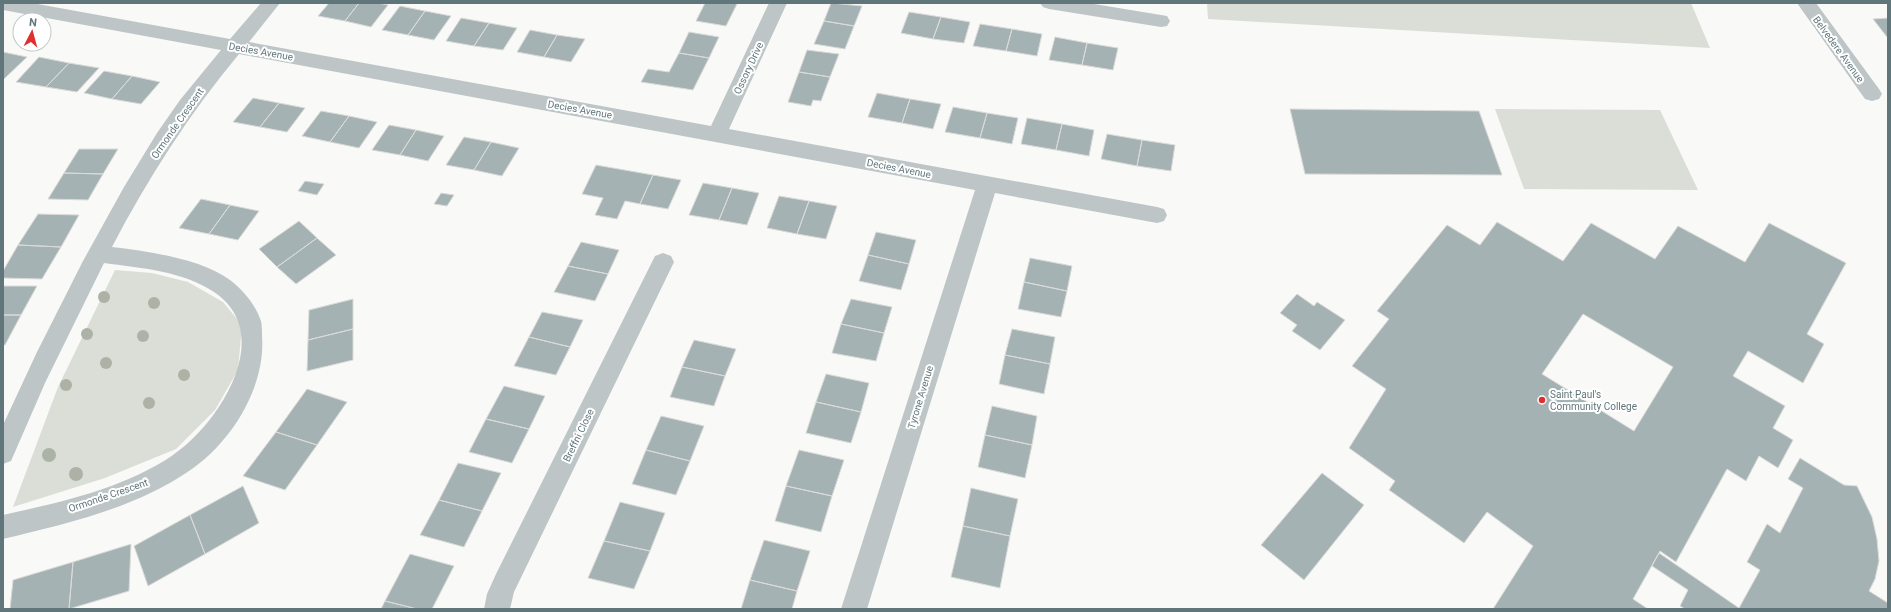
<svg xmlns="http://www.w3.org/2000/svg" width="1891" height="612" viewBox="0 0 1891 612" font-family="Roboto,sans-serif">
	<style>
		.green { fill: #dbded6 }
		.building { fill: #a5b2b4; stroke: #dbdbd9; fill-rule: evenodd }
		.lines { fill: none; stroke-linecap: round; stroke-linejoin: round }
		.minor { fill: #bec5c7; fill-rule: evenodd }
		.tree { fill: #acb3a6 }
		.poi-dot { fill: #e12f30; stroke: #fff; stroke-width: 1.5 }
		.labels { text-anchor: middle; stroke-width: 4; stroke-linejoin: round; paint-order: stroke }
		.street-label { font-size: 10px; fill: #60767b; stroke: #fff }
		.poi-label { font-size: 10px; fill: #60767b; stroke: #fff; text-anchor: start }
	</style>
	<rect width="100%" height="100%" fill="#f9f9f7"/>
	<path class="green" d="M 1207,3 L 1691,3 L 1710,48 L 1208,19 Z
		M 1495,109 L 1660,110 L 1698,190 L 1524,189 Z
		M 115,270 L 152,273 L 188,282 L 223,302 L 242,325 L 238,370 L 215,410 L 176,449 L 105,478 L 13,507 L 58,387 Z"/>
	<path class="building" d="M 329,3 L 359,3 L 345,21 L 318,16 Z
		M 359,3 L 378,3 L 388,5 L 371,27 L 345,21 Z
		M 705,3 L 733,3 L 737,4 L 726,26 L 696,21 Z
		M 831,3 L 862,6 L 854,26 L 824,21 Z
		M 400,6 L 425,11 L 408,35 L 382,30 Z
		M 425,11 L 451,16 L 434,40 L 408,35 Z
		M 909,12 L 941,17 L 933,39 L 901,33 Z
		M 941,17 L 970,22 L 964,43 L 933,39 Z
		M 461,18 L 489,23 L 474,46 L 446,41 Z
		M 1888,18 L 1888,37 L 1887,37 L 1873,19 Z
		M 824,21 L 854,26 L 845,49 L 814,44 Z
		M 489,23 L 517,28 L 503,50 L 474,46 Z
		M 980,24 L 1012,29 L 1006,51 L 973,46 Z
		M 1012,29 L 1042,34 L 1037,56 L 1006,51 Z
		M 530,30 L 557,35 L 544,57 L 517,52 Z
		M 689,32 L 719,37 L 709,58 L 679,53 Z
		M 557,35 L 585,39 L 571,62 L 544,57 Z
		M 1055,37 L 1087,43 L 1082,65 L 1049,60 Z
		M 1087,43 L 1118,48 L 1113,70 L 1082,65 Z
		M 807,50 L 839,54 L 830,77 L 799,72 Z
		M 3,52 L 27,57 L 4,79 L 3,79 Z
		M 679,53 L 709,58 L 693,90 L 641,82 L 648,69 L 669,72 Z
		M 39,57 L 69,63 L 46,87 L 16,82 Z
		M 69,63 L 99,68 L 77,92 L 46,87 Z
		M 104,71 L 132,76 L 112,99 L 84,93 Z
		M 799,72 L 830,77 L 821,101 L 813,100 L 811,106 L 788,102 Z
		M 132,76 L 160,82 L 141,104 L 112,99 Z
		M 877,93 L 910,99 L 902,123 L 868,117 Z
		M 253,98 L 279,103 L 260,127 L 233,122 Z
		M 910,99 L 941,104 L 933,129 L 902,123 Z
		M 279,103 L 305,108 L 287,132 L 260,127 Z
		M 953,107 L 987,113 L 980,138 L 945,132 Z
		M 1290,109 L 1479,111 L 1502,175 L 1305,174 Z
		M 321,111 L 349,116 L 330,142 L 302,136 Z
		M 987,113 L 1018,118 L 1012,144 L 980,138 Z
		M 349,116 L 377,122 L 359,148 L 330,142 Z
		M 1027,118 L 1062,124 L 1056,150 L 1021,144 Z
		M 1062,124 L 1094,130 L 1089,156 L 1056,150 Z
		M 389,125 L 416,130 L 400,155 L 372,150 Z
		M 416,130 L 444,136 L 428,161 L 400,155 Z
		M 1107,134 L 1142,140 L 1137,166 L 1101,159 Z
		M 464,137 L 491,142 L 474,170 L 446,165 Z
		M 1142,140 L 1175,145 L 1171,171 L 1137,166 Z
		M 491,142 L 519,148 L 502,176 L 474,170 Z
		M 79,149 L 118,149 L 103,174 L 64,173 Z
		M 596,165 L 653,175 L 640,204 L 625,201 L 617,219 L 595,215 L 603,198 L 582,194 Z
		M 64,173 L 103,174 L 88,200 L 48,199 Z
		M 653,175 L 681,180 L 668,209 L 640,204 Z
		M 305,181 L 324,184 L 317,195 L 298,191 Z
		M 703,183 L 732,188 L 719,220 L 689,215 Z
		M 732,188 L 759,193 L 747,225 L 719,220 Z
		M 441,193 L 454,195 L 447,206 L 434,204 Z
		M 779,196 L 809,201 L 797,234 L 767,228 Z
		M 201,199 L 230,205 L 209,234 L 179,228 Z
		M 809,201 L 837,206 L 826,239 L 797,234 Z
		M 230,205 L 259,211 L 238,240 L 209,234 Z
		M 38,214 L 79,215 L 61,247 L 18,245 Z
		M 299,221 L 317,238 L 277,267 L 259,249 Z
		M 1497,222 L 1563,261 L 1591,223 L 1655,259 L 1678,226 L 1745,262 L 1769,223 L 1846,263 L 1807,334 L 1824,344 L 1803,383 L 1748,351 L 1733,376 L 1785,406 L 1773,428 L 1793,440 L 1778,468 L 1759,456 L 1746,481 L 1727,469 L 1676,562 L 1660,551 L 1633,599 L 1648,609 L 1493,609 L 1533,546 L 1487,512 L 1464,543 L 1389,490 L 1395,481 L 1349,448 L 1386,389 L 1352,366 L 1389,319 L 1377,311 L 1447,225 L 1480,245 ZM 1583,314 L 1673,367 L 1634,431 L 1542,374 Z
		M 876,232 L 916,240 L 909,264 L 868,255 Z
		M 317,238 L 336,255 L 296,284 L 277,267 Z
		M 581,242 L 619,250 L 608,274 L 568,266 Z
		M 18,245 L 61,247 L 42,279 L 3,278 L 3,271 Z
		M 868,255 L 909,264 L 901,290 L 859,281 Z
		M 1030,258 L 1072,266 L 1067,291 L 1024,282 Z
		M 568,266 L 608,274 L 595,301 L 554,292 Z
		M 1024,282 L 1067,291 L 1061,317 L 1018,309 Z
		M 3,286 L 37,286 L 21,315 L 3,315 Z
		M 1297,294 L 1314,306 L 1317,302 L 1345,320 L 1320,350 L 1292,331 L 1297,325 L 1280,313 Z
		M 353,299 L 353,329 L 308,340 L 309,310 Z
		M 851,299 L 892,307 L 884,333 L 841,324 Z
		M 542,312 L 583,320 L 570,347 L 529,337 Z
		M 3,315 L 21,315 L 5,345 L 3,345 Z
		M 841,324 L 884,333 L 876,361 L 832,353 Z
		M 353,329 L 353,360 L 307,371 L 308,340 Z
		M 1012,329 L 1055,337 L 1050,364 L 1005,355 Z
		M 529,337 L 570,347 L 556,375 L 514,366 Z
		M 694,340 L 736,349 L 725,376 L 682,367 Z
		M 1005,355 L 1050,364 L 1044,394 L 999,384 Z
		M 682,367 L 725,376 L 714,406 L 670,397 Z
		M 826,374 L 869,383 L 861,412 L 816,402 Z
		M 504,386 L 545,396 L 529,429 L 486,419 Z
		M 307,389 L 347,402 L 317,445 L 276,432 Z
		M 816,402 L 861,412 L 851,443 L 806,433 Z
		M 992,406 L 1037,416 L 1032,445 L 985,435 Z
		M 661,416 L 704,426 L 690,461 L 646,450 Z
		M 486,419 L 529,429 L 512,463 L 469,452 Z
		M 276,432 L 317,445 L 285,490 L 243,476 Z
		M 985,435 L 1032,445 L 1025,478 L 978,467 Z
		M 646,450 L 690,461 L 676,495 L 632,484 Z
		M 799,450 L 844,460 L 832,496 L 786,486 Z
		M 1800,458 L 1844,485 L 1857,486 L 1872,517 L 1877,539 L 1879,561 L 1875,579 L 1869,591 L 1888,603 L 1888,609 L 1685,609 L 1680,606 L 1688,590 L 1652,566 L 1659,553 L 1739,608 L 1760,570 L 1747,562 L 1767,524 L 1780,533 L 1803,488 L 1788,479 Z
		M 458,463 L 501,473 L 482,511 L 439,500 Z
		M 1322,473 L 1364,505 L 1304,580 L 1261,545 Z
		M 243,486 L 259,523 L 205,554 L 190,515 Z
		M 786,486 L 832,496 L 821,532 L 775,521 Z
		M 971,488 L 1018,499 L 1010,536 L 963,526 Z
		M 439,500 L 482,511 L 464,547 L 420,535 Z
		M 620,502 L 665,513 L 650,551 L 604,541 Z
		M 190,515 L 205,554 L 148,586 L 134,546 Z
		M 963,526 L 1010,536 L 1000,588 L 951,577 Z
		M 764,540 L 810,551 L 797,591 L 750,580 Z
		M 604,541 L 650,551 L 634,589 L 588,578 Z
		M 131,544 L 129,591 L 69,609 L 73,562 Z
		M 410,554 L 454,566 L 432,609 L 417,609 L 385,601 Z
		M 73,562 L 69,609 L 10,609 L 13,580 Z
		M 750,580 L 797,591 L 792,609 L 741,609 Z
		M 385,601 L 417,609 L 381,609 Z"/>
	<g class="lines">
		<path class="minor" d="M 3,3 L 32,3 L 230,39 L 261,3 L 280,3 L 249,42 L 711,126 L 769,3 L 787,3 L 729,129 L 1157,207 L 1164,209 L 1167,215 L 1164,221 L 1157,223 L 995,193 L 867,609 L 841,609 L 975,190 L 239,54 C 189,114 148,178 112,247 C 147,251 202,259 230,280 C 244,291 255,304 261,321 C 262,325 262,331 262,336 C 266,387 231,443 189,471 C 135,508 66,524 3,539 L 3,515 C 61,502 123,489 173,455 C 219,424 277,334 214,292 C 183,271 140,268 104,263 L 45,383 L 11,461 L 3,464 L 3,425 L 37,352 L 83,261 L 124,187 L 157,133 L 180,100 L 221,50 L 3,10 Z
			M 1040,3 L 1088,3 L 1161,15 L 1167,16 L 1170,21 L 1167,26 L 1161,27 L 1049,9 L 1043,7 Z
			M 1797,3 L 1816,3 L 1879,89 L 1882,94 L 1879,99 L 1872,101 L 1865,99 Z
			M 663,253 L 671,256 L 674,262 L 514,592 L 510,609 L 484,609 L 487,594 L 496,574 L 655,256 Z"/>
	</g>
	<g class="tree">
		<circle cx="104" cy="297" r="6"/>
		<circle cx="154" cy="303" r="6"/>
		<circle cx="87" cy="334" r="6"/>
		<circle cx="143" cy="336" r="6"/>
		<circle cx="106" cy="363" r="6"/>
		<circle cx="184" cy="375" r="6"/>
		<circle cx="66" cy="385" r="6"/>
		<circle cx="149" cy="403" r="6"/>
		<circle cx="49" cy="455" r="7"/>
		<circle cx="76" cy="474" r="7"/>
	</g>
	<circle class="poi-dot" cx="1542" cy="400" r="4"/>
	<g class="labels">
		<g class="street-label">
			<text transform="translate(1839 49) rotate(54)" y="4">Belvedere Avenue</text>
			<text transform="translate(261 51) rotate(10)" y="4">Decies Avenue</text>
			<text transform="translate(748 68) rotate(-65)" y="4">Ossory Drive</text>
			<text transform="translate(580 109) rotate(10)" y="4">Decies Avenue</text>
			<text transform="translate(177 123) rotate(-55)" y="4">Ormonde Crescent</text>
			<text transform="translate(899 168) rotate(11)" y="4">Decies Avenue</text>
			<text transform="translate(920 397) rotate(-73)" y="4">Tyrone Avenue</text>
			<text transform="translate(578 435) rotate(-64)" y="4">Breffni Close</text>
			<text transform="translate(108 495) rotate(-19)" y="4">Ormonde Crescent</text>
		</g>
		<g class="poi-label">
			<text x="1550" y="398">Saint Paul's<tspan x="1550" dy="12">Community College</tspan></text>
		</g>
	</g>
	<rect width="1891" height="612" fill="none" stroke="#60767b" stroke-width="8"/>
	<g transform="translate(32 32) rotate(6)"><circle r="19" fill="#ffffff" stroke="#bfc8ca"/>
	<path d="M0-3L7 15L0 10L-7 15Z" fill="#e12f30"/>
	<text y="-6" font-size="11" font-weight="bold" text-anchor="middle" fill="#60767b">N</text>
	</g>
</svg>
